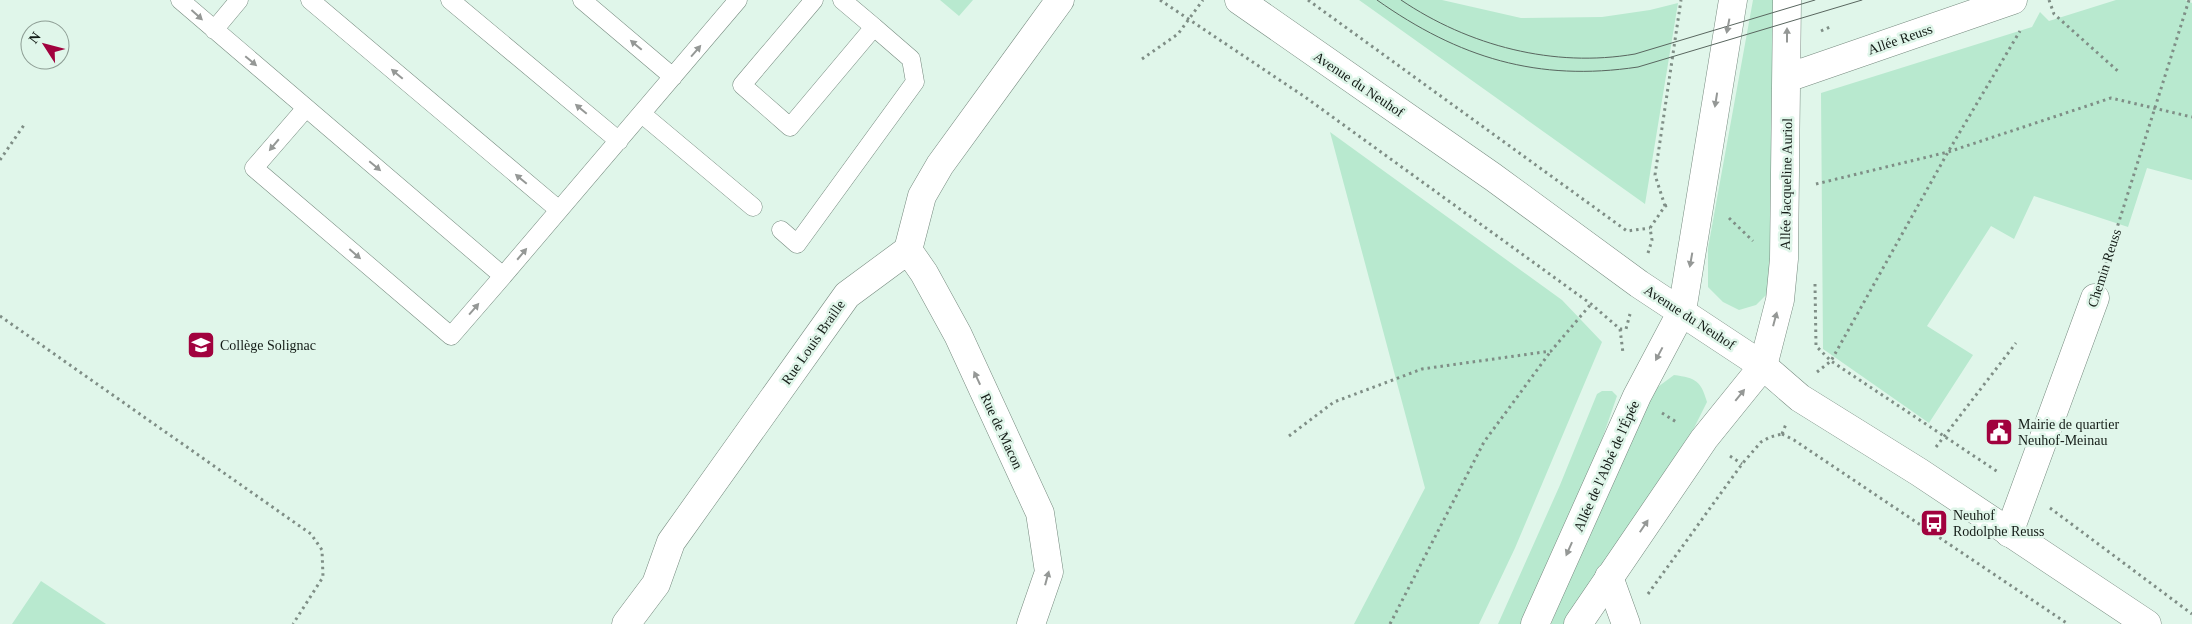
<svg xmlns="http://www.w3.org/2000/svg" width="2192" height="624" viewBox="0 0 2192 624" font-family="Georgia,serif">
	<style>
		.green { fill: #b8e9cf }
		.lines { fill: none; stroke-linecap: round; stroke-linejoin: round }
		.lane-casing { stroke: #768a7f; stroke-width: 19 }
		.street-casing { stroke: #768a7f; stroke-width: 29 }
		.secondary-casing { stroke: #768a7f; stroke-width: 29 }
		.path { stroke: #7f8e86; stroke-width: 3; stroke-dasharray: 2.5 4; stroke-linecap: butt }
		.lane { stroke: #fff; stroke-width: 18 }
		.street { stroke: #fff; stroke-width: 28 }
		.secondary { stroke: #fff; stroke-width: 28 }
		.tram { stroke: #59665f; stroke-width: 1 }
		.oneway { fill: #959896 }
		.labels { text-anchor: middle; stroke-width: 5; stroke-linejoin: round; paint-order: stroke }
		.street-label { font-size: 14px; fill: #131b16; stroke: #e0f6ea }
		.poi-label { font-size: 14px; fill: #131b16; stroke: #e0f6ea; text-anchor: start }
	</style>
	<rect width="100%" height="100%" fill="#e0f6ea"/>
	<path class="green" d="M 940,0 L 973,0 L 959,16 Z
		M 1359,0 L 1442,0 L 1521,18 L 1602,17 L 1650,10 L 1678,3 L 1645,204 Z
		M 1753,0 L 1775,0 L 1773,41 L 1775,230 L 1770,291 L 1756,305 L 1739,310 L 1723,302 L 1708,287 L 1708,248 Z
		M 2116,0 L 2185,0 L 2192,3 L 2192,180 L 2147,168 L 2128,227 L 2034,196 L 2014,239 L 1991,226 L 1927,326 L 1973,355 L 1929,423 L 1823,349 L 1821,93 L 2032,27 L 2040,12 L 2049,21 Z
		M 1330,132 L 1562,300 L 1602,342 L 1515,548 L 1479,624 L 1354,624 L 1425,488 Z
		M 1674,375 C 1696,378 1701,381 1707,402 L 1694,428 L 1564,624 L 1551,624 L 1635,421 L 1655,389 Z
		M 1602,391 L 1612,391 L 1617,396 L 1584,491 L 1522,624 L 1498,624 L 1560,485 L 1597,394 Z
		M 41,581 L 106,624 L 12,624 Z"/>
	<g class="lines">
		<g class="lane-casing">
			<path id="lane" d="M 180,0 L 503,276 L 738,0
				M 310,0 L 559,210
				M 450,0 L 619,141
				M 582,0 L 673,77
				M 814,0 L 742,85 L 790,127 L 874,27 L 842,0
				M 214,30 L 239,0
				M 306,108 L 254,168 L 451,336 L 503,276
				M 642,114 L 753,207
				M 781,230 L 797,244 L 915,82 L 911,59 L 874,27"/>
		</g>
		<g class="street-casing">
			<path id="street" d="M 1787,78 L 2013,0
				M 908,250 L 924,273 L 958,335 L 1040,513 L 1049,572 L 1031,624
				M 1682,311 L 1733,0
				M 1763,366 L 1780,300 L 1784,259 L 1787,0
				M 2009,533 L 2095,298
				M 1609,577 L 1626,624
				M 626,624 L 656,584 L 671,542 L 847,295 L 908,250 L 922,196 L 940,165 L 1060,0"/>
		</g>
		<g class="secondary-casing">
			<path id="secondary" d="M 1239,0 L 1493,177 L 1639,284 L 1763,366 L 1800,398 L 1919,472 L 2147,624
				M 1535,624 L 1637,396 L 1682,311
				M 1578,624 L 1704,439 L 1763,366"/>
		</g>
		<path class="path" d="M 1160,0 L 1305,97 L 1591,304 L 1620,329 L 1626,329 L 1630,314
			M 1308,0 L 1627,231 L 1650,228
			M 2049,0 L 2054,14 L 2120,73
			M 1821,31 L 1832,26
			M 1142,59 L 1178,34 L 1203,0
			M 0,160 L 24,125
			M 1816,184 L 1948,152 L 2111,98 L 2192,117
			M 1665,206 L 1655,175 L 1681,0
			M 1729,218 L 1753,241
			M 1648,253 L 1652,240 L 1650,228 L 1665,206 L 1669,205
			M 2104,269 L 2189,0
			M 1815,284 L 1816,346 L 1831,361 L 1998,472
			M 0,316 L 311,534 L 322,550 L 323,577 L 293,624
			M 1620,329 L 1623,353
			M 1817,372 L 1831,361 L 1948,152 L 2020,31
			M 1662,413 L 1678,423
			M 1782,434 L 1786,424
			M 1782,434 L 1794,440 L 2068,624
			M 1289,436 L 1334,402 L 1422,369 L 1551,351 L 1591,304
			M 1936,447 L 2016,343
			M 1730,456 L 1742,464
			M 2050,508 L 2192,614
			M 1648,594 L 1742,464 L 1761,442 L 1770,437 L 1782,434
			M 1390,624 L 1484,442 L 1551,351"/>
		<use href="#lane" class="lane"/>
		<use href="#street" class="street"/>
		<use href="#secondary" class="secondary"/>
		<path class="tram" d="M 1377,0 C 1459,58 1538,82 1638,67 L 1862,0
			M 1401,0 C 1469,46 1554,68 1635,54 L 1815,0"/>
	</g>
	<defs><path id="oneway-solid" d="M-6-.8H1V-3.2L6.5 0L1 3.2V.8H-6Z" transform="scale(1.25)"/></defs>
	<g class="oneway">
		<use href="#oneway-solid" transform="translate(197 15) rotate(42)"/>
		<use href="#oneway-solid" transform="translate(1728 26) rotate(101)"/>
		<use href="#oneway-solid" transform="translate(1787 35) rotate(-90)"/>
		<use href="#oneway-solid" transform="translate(636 45) rotate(-140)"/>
		<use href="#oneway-solid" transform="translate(696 51) rotate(-49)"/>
		<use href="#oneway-solid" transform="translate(251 61) rotate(40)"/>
		<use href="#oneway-solid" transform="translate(397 74) rotate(-140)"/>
		<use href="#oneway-solid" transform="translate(1716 100) rotate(99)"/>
		<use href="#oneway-solid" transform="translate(581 109) rotate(-140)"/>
		<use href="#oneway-solid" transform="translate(274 145) rotate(130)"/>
		<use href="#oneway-solid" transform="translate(375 166) rotate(40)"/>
		<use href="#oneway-solid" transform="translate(521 179) rotate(-140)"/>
		<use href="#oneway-solid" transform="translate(355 254) rotate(41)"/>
		<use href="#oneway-solid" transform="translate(522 254) rotate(-50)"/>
		<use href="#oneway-solid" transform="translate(1691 260) rotate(100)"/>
		<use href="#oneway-solid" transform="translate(474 309) rotate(-49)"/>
		<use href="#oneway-solid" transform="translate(1775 319) rotate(-75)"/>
		<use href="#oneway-solid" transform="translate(1659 354) rotate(118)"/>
		<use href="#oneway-solid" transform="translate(977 378) rotate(-115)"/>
		<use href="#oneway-solid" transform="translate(1740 395) rotate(-51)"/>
		<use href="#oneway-solid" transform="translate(1644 526) rotate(-56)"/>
		<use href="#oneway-solid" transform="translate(1569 549) rotate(114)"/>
		<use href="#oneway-solid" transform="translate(1047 578) rotate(-75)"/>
	</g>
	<defs>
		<g id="school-square" transform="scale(1.4375)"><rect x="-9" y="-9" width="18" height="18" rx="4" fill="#a1023e" stroke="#e0f6ea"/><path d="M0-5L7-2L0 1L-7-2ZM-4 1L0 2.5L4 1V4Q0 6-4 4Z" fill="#fff"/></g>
		<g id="civic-square" transform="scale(1.4375)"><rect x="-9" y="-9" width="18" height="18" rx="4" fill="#a1023e" stroke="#e0f6ea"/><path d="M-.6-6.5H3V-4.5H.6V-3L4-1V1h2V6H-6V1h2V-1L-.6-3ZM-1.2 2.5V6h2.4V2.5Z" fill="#fff"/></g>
		<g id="bus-square" transform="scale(1.4375)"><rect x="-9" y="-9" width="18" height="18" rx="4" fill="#a1023e" stroke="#e0f6ea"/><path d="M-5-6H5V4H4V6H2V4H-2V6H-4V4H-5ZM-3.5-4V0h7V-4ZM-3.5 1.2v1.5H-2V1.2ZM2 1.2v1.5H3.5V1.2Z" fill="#fff"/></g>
	</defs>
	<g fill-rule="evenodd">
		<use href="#school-square" x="201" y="345"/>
		<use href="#civic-square" x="1999" y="432"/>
		<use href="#bus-square" x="1934" y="523"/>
	</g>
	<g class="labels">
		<g class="street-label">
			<text transform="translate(1900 39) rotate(-19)" y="5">Allée Reuss</text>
			<text transform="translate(1359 84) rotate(34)" y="5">Avenue du Neuhof</text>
			<text transform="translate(1786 184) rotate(-89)" y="5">Allée Jacqueline Auriol</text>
			<text transform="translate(2104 268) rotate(-72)" y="5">Chemin Reuss</text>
			<text transform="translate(1690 317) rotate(33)" y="5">Avenue du Neuhof</text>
			<text transform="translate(813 342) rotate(-55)" y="5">Rue Louis Braille</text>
			<text transform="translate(1002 431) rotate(65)" y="5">Rue de Macon</text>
			<text transform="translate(1606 466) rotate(-66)" y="5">Allée de l'Abbé de l'Épée</text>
		</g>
		<g class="poi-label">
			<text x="220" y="350">Collège Solignac</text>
			<text x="2018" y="429">Mairie de quartier<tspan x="2018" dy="16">Neuhof-Meinau</tspan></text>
			<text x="1953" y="520">Neuhof<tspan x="1953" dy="16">Rodolphe Reuss</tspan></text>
		</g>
	</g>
	<g transform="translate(45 45) rotate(306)"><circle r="24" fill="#e0f6ea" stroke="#8e9e95"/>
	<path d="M0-4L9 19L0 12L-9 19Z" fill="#a1023e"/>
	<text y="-8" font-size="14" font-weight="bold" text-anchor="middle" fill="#131b16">N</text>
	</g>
</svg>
